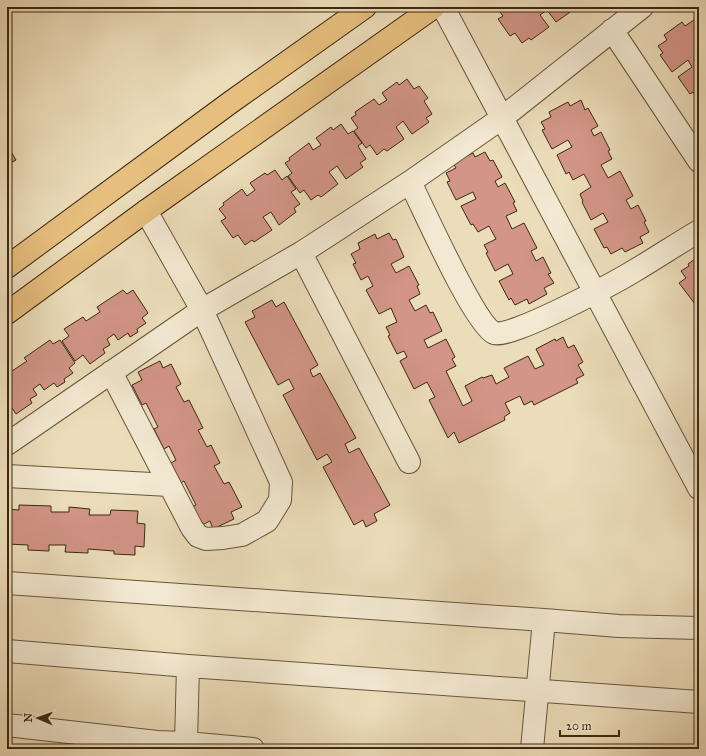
<svg xmlns="http://www.w3.org/2000/svg" width="706" height="756" viewBox="0 0 706 756" font-family="'IM FELL Great Primer',serif">
	<style>
		.building { fill: #d29587; stroke: #3c2811 }
		.lines { fill: none; stroke-linecap: round; stroke-linejoin: round }
		.minor-casing { stroke: #68553b; stroke-width: 24 }
		.major-casing { stroke: #3c2811; stroke-width: 24 }
		.minor { stroke: #f3e9d2; stroke-width: 22 }
		.major { stroke: #e6be7d; stroke-width: 22 }
	</style>
	<rect width="100%" height="100%" fill="#ecddba"/>
	<filter id="stains"><feTurbulence type="fractalNoise" baseFrequency=".005" numOctaves="4"/><feColorMatrix values="0 0 0 0 .2 0 0 0 0 .09 0 0 0 0 .02 0 0 0 .5 -.17"/></filter>
	<radialGradient id="worn" r=".72"><stop offset=".6" stop-color="#630" stop-opacity="0"/><stop offset="1" stop-color="#630" stop-opacity=".3"/></radialGradient>
	<path class="building" d="M 496,7 L 571,7 L 573,10 L 556,22 L 547,10 L 540,15 L 549,27 L 531,40 L 529,38 L 522,43 L 515,33 L 510,36 L 498,19 L 503,16 Z
		M 694,20 L 699,27 L 699,99 L 698,99 L 693,92 L 690,94 L 678,77 L 692,67 L 688,60 L 672,72 L 660,55 L 663,53 L 658,46 L 667,40 L 664,35 L 682,22 L 685,26 Z
		M 407,79 L 414,89 L 419,86 L 428,98 L 424,101 L 432,114 L 426,118 L 429,122 L 412,134 L 403,121 L 396,127 L 404,139 L 387,151 L 384,149 L 377,155 L 370,145 L 366,148 L 354,131 L 358,128 L 351,118 L 356,115 L 355,112 L 374,99 L 379,105 L 387,100 L 382,93 L 397,82 L 399,85 Z
		M 581,100 L 585,110 L 588,108 L 598,126 L 591,130 L 594,136 L 601,132 L 610,150 L 608,151 L 612,159 L 601,165 L 608,178 L 620,171 L 633,196 L 626,200 L 631,209 L 638,205 L 646,221 L 644,222 L 649,232 L 640,237 L 643,243 L 625,252 L 622,248 L 611,254 L 607,247 L 604,248 L 594,229 L 608,222 L 603,213 L 591,220 L 582,202 L 583,201 L 580,194 L 591,187 L 584,174 L 573,180 L 569,172 L 566,174 L 557,155 L 572,147 L 568,140 L 552,149 L 542,130 L 545,129 L 541,122 L 551,117 L 549,112 L 568,102 L 570,106 Z
		M 341,124 L 348,134 L 353,131 L 362,143 L 358,146 L 366,159 L 360,163 L 363,167 L 346,179 L 337,166 L 329,172 L 338,184 L 321,197 L 318,195 L 311,200 L 304,190 L 300,193 L 288,176 L 292,173 L 285,163 L 290,160 L 289,158 L 309,143 L 313,150 L 321,145 L 316,138 L 331,127 L 333,130 Z
		M 7,145 L 16,160 L 7,165 Z
		M 485,152 L 490,161 L 493,160 L 502,177 L 495,181 L 498,187 L 505,183 L 515,202 L 513,203 L 517,211 L 506,216 L 512,229 L 524,223 L 537,248 L 531,251 L 536,261 L 543,257 L 551,273 L 548,274 L 554,283 L 544,288 L 547,294 L 529,304 L 527,299 L 515,305 L 511,298 L 509,300 L 499,281 L 513,274 L 508,264 L 495,271 L 486,253 L 488,252 L 484,245 L 496,239 L 489,226 L 478,232 L 473,224 L 471,225 L 461,206 L 476,199 L 473,192 L 456,200 L 447,182 L 450,181 L 446,173 L 456,168 L 453,163 L 473,153 L 475,157 Z
		M 275,170 L 282,180 L 287,176 L 296,189 L 291,192 L 300,204 L 294,208 L 296,212 L 279,225 L 271,212 L 263,217 L 272,230 L 254,242 L 252,240 L 245,245 L 238,235 L 233,238 L 221,221 L 226,218 L 219,209 L 224,205 L 223,203 L 242,189 L 247,196 L 255,190 L 250,183 L 265,173 L 267,175 Z
		M 389,233 L 393,240 L 396,239 L 404,257 L 391,264 L 396,273 L 409,266 L 419,285 L 417,286 L 420,294 L 409,300 L 415,311 L 426,305 L 430,313 L 433,312 L 442,331 L 424,340 L 428,348 L 446,339 L 455,357 L 452,359 L 456,366 L 446,371 L 463,406 L 472,401 L 465,386 L 482,377 L 483,378 L 492,375 L 496,384 L 509,377 L 504,368 L 528,356 L 535,369 L 544,365 L 536,349 L 555,339 L 556,341 L 563,337 L 568,348 L 574,345 L 583,362 L 578,365 L 584,375 L 576,379 L 578,383 L 534,405 L 532,401 L 524,405 L 520,396 L 505,403 L 510,413 L 504,417 L 505,420 L 459,443 L 454,432 L 448,438 L 429,400 L 435,397 L 427,382 L 414,389 L 400,361 L 407,357 L 404,351 L 397,354 L 388,336 L 390,335 L 386,327 L 397,322 L 391,308 L 379,314 L 366,290 L 373,286 L 368,276 L 361,280 L 353,264 L 356,263 L 351,254 L 360,249 L 358,243 L 375,234 L 377,239 Z
		M 698,257 L 699,258 L 699,301 L 695,304 L 679,283 L 686,278 L 681,271 L 689,266 L 688,264 Z
		M 123,290 L 127,294 L 133,290 L 148,313 L 142,318 L 146,323 L 137,329 L 138,332 L 130,337 L 128,333 L 118,340 L 114,334 L 107,339 L 110,345 L 103,349 L 105,353 L 90,364 L 83,355 L 75,361 L 62,341 L 69,336 L 64,329 L 83,317 L 86,321 L 100,312 L 97,307 Z
		M 272,300 L 276,307 L 284,302 L 318,365 L 310,370 L 313,377 L 320,373 L 356,438 L 345,444 L 349,453 L 359,448 L 390,505 L 374,514 L 377,521 L 366,527 L 363,520 L 354,525 L 323,467 L 332,462 L 327,454 L 317,460 L 283,395 L 294,389 L 289,379 L 278,385 L 245,322 L 255,317 L 252,311 Z
		M 50,340 L 53,344 L 60,340 L 75,363 L 69,368 L 73,373 L 64,379 L 65,382 L 57,387 L 54,383 L 44,390 L 40,384 L 33,389 L 37,395 L 30,399 L 32,403 L 16,414 L 10,405 L 7,407 L 7,368 L 9,367 L 12,371 L 27,361 L 24,358 Z
		M 160,361 L 163,368 L 171,364 L 181,384 L 176,387 L 184,402 L 189,400 L 203,428 L 198,430 L 207,447 L 211,445 L 220,463 L 214,466 L 224,484 L 229,482 L 242,507 L 231,512 L 234,519 L 213,529 L 210,521 L 202,525 L 192,507 L 196,505 L 184,481 L 181,483 L 171,463 L 176,460 L 169,446 L 164,449 L 154,429 L 158,427 L 146,403 L 142,405 L 132,385 L 142,380 L 138,372 Z
		M 699,427 L 699,439 L 694,429 Z
		M 19,505 L 51,506 L 51,512 L 69,512 L 69,507 L 90,509 L 89,515 L 110,515 L 111,510 L 138,511 L 137,523 L 145,524 L 144,547 L 135,546 L 135,555 L 114,554 L 114,551 L 88,549 L 88,553 L 65,552 L 66,545 L 49,545 L 49,551 L 28,550 L 28,545 L 7,544 L 7,509 L 19,510 Z
		M 7,657 L 10,657 L 8,716 L 7,716 Z"/>
	<g class="lines">
		<g class="minor-casing">
			<path id="minor" d="M 443,7 L 699,488
				M 612,30 L 699,161
				M 410,182 C 423,208 474,323 494,333 C 508,340 616,282 634,271 C 656,258 677,244 699,231
				M 301,253 L 409,462
				M 111,372 L 192,528 L 198,536 L 206,539 L 223,538 L 242,535 L 267,521 L 280,500 L 281,482 L 202,310 L 146,211
				M 7,444 L 202,310 L 301,253 L 410,182 L 502,118 L 642,7
				M 7,476 L 169,485
				M 7,583 L 544,620 L 619,626 L 699,628
				M 7,651 L 188,666 L 699,702
				M 7,725 L 157,742 L 186,743 L 253,749
				M 186,743 L 188,666
				M 532,749 L 544,620"/>
		</g>
		<g class="major-casing">
			<path id="major" d="M 7,267 L 231,102 L 365,7
				M 7,313 L 146,211 L 434,7"/>
		</g>
		<use href="#minor" class="minor"/>
		<use href="#major" class="major"/>
	</g>
	<rect width="706" height="756" fill="none" stroke="#ecddba" stroke-width="24"/>
	<rect x="8" y="8" width="690" height="740" fill="none" stroke="#3c2811" stroke-width="2"/>
	<rect x="12" y="12" width="682" height="732" fill="none" stroke="#3c2811"/>
	<g transform="translate(38 718) rotate(272)" stroke="#f3e9d2" stroke-width="3" paint-order="stroke">
	<path d="M0-3L7 15L0 10L-7 15Z" fill="#3c2811"/>
	<text y="-6" font-size="11" font-weight="bold" text-anchor="middle" fill="#3c2811">N</text>
	</g>
	<path d="M560 730v6h59v-6" fill="none" stroke="#3c2811" stroke-width="2"/>
	<text x="566" y="730" font-size="12" fill="#3c2811" stroke="#f3e9d2" stroke-width="3" paint-order="stroke">20 m</text>
	<rect width="100%" height="100%" filter="url(#stains)"/>
	<rect width="100%" height="100%" fill="url(#worn)"/>
</svg>
